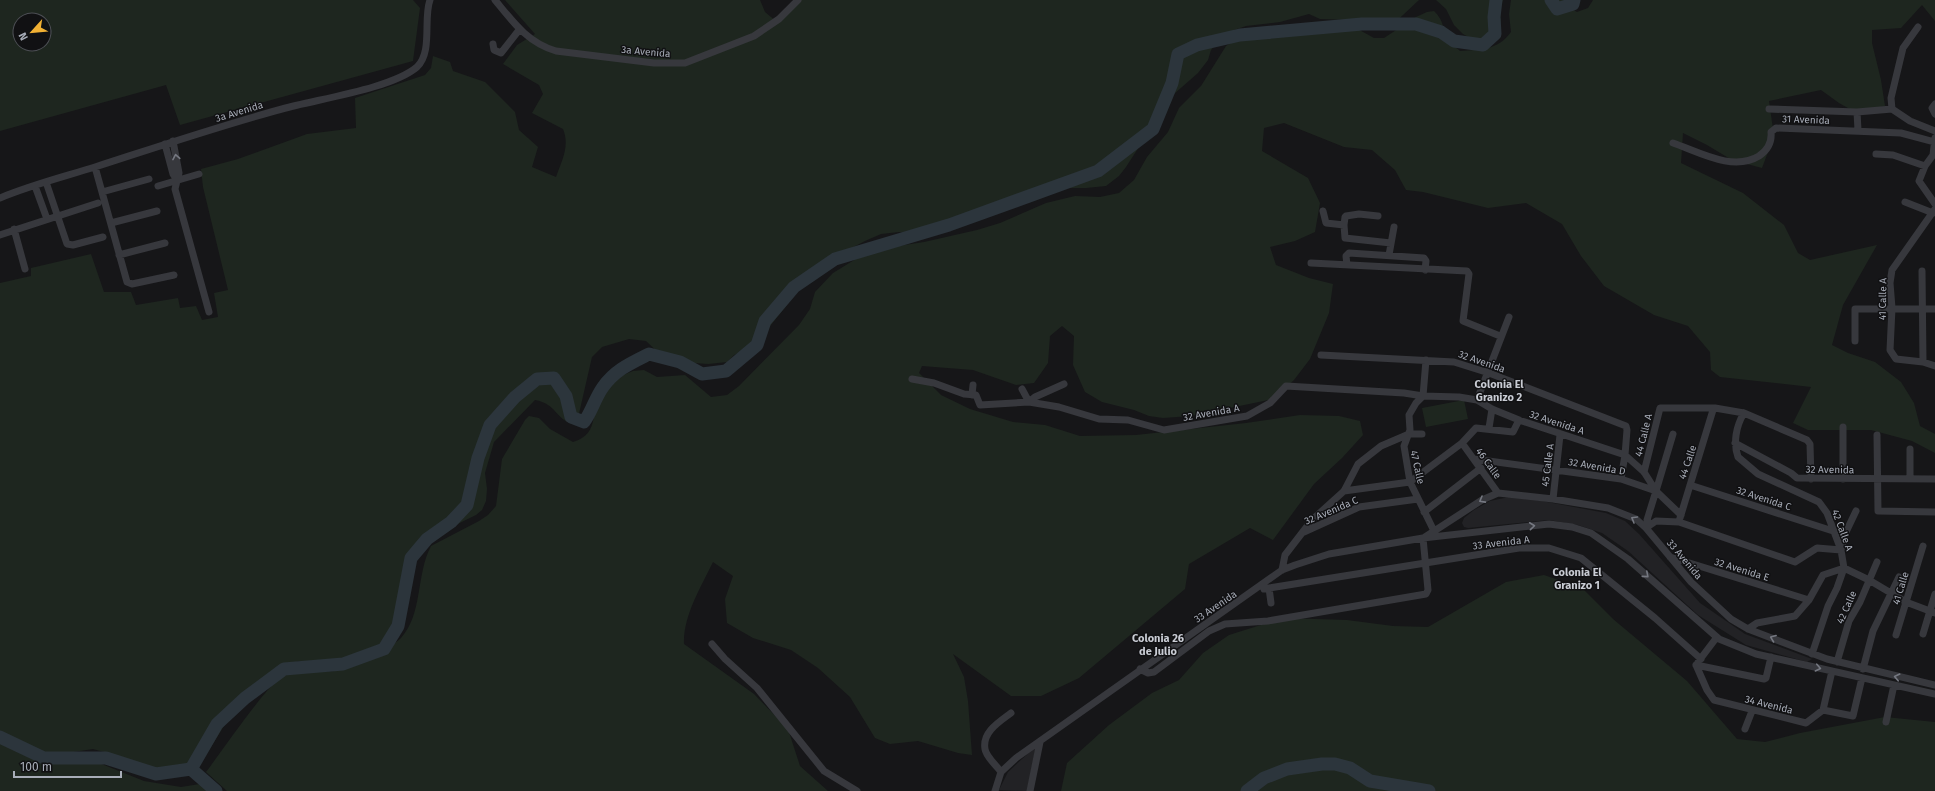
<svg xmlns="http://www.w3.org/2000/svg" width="1935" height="791" viewBox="0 0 1935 791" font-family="'Fira Sans',sans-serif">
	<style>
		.built { fill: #222225 }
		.green { fill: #1e261f; fill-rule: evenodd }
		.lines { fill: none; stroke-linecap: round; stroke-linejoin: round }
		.river { stroke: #2c353c; stroke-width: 13 }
		.minor { stroke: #37383d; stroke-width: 7 }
		.oneway { stroke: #757881 }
		.labels { text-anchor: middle; stroke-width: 3; stroke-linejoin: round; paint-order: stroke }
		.street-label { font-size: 10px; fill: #a8adb8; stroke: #111113 }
		.neighbourhood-label { font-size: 11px; font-weight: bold; fill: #c9ccd4; stroke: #111113 }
	</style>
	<rect width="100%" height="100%" fill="#161618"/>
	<path class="built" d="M 1509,497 L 1526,498 L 1606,513 L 1625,521 L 1639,534 L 1700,603 L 1745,634 L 1812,659 L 1807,662 L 1746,645 L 1698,615 L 1628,551 L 1602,533 L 1578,525 L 1549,520 L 1468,528 L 1464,527 L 1462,523 L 1464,518 L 1474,510 L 1490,501 Z
		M 1036,746 L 1027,791 L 999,790 L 1008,772 Z"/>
	<path class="green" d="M 0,0 L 413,0 L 420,8 L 413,61 L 180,125 L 166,85 L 0,131 ZM 20,20 L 44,20 L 44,44 L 20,44 Z
		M 505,0 L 760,0 L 765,12 L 777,22 L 800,0 L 1419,0 L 1388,29 L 1379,30 L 1368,23 L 1352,20 L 1320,19 L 1309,14 L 1280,22 L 1246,26 L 1234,30 L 1219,40 L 1211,50 L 1208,60 L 1198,73 L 1166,101 L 1161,113 L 1126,167 L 1119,176 L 1106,186 L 1086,188 L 1065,188 L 1012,199 L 988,206 L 937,227 L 910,233 L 899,232 L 881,234 L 865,241 L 817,266 L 799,282 L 787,305 L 753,347 L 734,355 L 727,362 L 708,364 L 667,361 L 646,341 L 629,339 L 602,347 L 592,357 L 578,418 L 573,424 C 555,419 557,404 535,400 L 494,442 L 485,473 L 487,489 L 486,501 L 482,510 L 476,515 L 429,538 L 422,546 L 415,559 L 411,573 L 405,622 L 400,634 L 393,639 L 356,658 L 344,661 L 299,661 L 276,669 L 264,678 L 237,705 L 201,763 L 189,770 L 169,773 L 138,767 L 115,755 L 93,749 L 54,755 L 33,749 L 0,734 L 0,283 L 31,276 L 31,268 L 91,254 L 104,292 L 131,292 L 136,305 L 178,298 L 180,308 L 196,306 L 202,320 L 218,317 L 214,293 L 228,290 L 203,187 L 201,169 L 238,159 L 307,134 L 356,128 L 355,98 L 425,75 L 431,68 L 433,56 L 450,62 L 453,71 L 485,82 L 515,112 L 519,130 L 538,147 L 532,167 L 556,177 C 562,160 570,146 563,129 L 532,113 L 543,94 L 539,85 L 503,64 L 517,45 L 535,34 Z
		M 1436,0 L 1503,0 L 1500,8 L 1501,24 L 1494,37 L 1477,42 L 1463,34 L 1454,25 L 1446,9 Z
		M 1511,0 L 1564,0 L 1570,8 L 1577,12 L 1588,8 L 1593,0 L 1935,0 L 1935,21 L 1922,5 L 1901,28 L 1872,30 L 1872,43 L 1881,80 L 1885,106 L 1857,113 L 1839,103 L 1821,90 L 1769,101 L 1774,136 L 1762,168 L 1732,160 L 1707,145 L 1683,133 L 1681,163 L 1743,193 L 1784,225 L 1798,253 L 1810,260 L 1877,245 L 1843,305 L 1832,345 L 1848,353 L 1875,362 L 1901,382 L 1914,403 L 1920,426 L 1935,434 L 1935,453 L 1912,441 L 1871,430 L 1808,430 L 1793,423 L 1811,387 L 1720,377 L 1711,370 L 1710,352 L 1688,326 L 1654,315 L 1604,286 L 1581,256 L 1562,224 L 1526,203 L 1488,208 L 1423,192 L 1406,190 L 1395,170 L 1372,150 L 1344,147 L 1284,123 L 1264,128 L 1262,151 L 1308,178 L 1320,203 L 1315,232 L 1295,241 L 1270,247 L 1276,265 L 1309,278 L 1333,284 L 1329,313 L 1310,359 L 1294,380 L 1273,399 L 1191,416 L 1163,418 L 1149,416 L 1134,410 L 1102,402 L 1085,392 L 1073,365 L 1074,336 L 1062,326 L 1050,336 L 1048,363 L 1034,383 L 1016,385 L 973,370 L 922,366 L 919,373 L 941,395 L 970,409 L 1013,422 L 1045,425 L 1080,436 L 1136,435 L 1246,423 L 1300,415 L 1339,416 L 1360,421 L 1363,435 L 1342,458 L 1314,484 L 1273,540 L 1250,528 L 1189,564 L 1185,589 L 1079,678 L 1041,696 L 1011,696 L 953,654 L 964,677 L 968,701 L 972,755 L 958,753 L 918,741 L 890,744 L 875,738 L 850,697 L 818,668 L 791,650 L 753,638 L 727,623 L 725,599 L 733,576 L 713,562 C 701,587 683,616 684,644 L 754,694 L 788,729 L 800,766 L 828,791 L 227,791 L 206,772 C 220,754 271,678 288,672 C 303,666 319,673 334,671 C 350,670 389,650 401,638 C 423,614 416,574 431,546 L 479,521 L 488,515 L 496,506 L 502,459 L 525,420 L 529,416 L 539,418 L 550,429 L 573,442 C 602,434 590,406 601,384 L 633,371 L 644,370 L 657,377 L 685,375 L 711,397 L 727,395 L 739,386 L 799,325 L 810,309 L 815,292 L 833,273 L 864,254 L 885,248 L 924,242 L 977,230 L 1000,223 L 1046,203 L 1075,196 L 1100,197 L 1119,193 L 1134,180 L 1147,157 L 1168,132 L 1179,108 L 1201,86 L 1226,46 L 1237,39 L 1250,34 L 1315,24 L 1354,27 L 1374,38 L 1384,38 L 1416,17 L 1427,12 L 1434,11 C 1445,22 1441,27 1449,39 C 1451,44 1456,47 1460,51 C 1481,49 1497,51 1511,32 L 1509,14 Z
		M 1464,400 L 1468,419 L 1426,427 L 1422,408 Z
		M 1544,575 L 1582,588 L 1613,619 L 1687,681 L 1737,739 L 1765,742 L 1800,733 L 1885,717 L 1935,722 L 1935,791 L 1061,791 L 1067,763 L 1109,725 L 1152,693 L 1179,680 L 1203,653 L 1229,635 L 1283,618 L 1347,620 L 1393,626 L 1428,627 L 1506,582 Z
		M 0,743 L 46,761 L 99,763 L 144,781 L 181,787 L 200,784 L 210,791 L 0,791 Z"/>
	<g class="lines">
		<path class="river" d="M 1551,0 L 1557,9 L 1573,4 L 1574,0
			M 0,737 L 44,758 L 106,758 L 156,774 L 191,769 L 217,724 L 245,698 L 284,669 L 343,664 L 384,649 L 398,626 L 411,558 L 427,539 L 451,522 L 467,505 L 478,458 L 490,425 L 515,397 L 537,379 L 554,378 L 566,396 L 571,417 L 584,422 C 592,411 595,398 603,387 C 615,370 631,363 649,354 L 680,362 L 702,374 L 726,371 L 757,345 L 765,321 L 794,287 L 835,259 L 949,225 L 1098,171 L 1153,129 L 1172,83 L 1178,54 L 1197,45 L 1240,35 L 1362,24 L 1416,24 L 1441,32 L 1454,41 L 1483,45 L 1495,34 L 1494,17 L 1496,0
			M 191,769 L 216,791
			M 1247,791 L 1264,778 L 1287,769 L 1322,764 L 1335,764 L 1350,768 L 1370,781 L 1429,791"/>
		<path class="minor" d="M 495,0 C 513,22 528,43 556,51 L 654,63 L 685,63 L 754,36 L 779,19 L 798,0
			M 493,44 L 494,50 L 501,53 L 519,30
			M 1935,104 L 1932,108 L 1935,114
			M 1769,109 L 1857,112 L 1892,109 L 1910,121 L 1935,131
			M 1892,109 L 1891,98 L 1903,48 L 1918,27
			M 1857,112 L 1858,130
			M 1935,138 L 1933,155 L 1925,166 L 1919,181 L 1935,204
			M 173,141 L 179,173 L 175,189 L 209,312
			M 1673,143 C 1699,152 1733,172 1759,156 C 1768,150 1772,142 1771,132 L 1776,128 L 1901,133 L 1935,142
			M 165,144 L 173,174 L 177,180
			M 1876,154 L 1893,155 L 1925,166
			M 95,167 L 127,282 L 132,284 L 174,275
			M 46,182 L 67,244 L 73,245 L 103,237
			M 35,186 L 47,219
			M 158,186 L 199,174
			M 102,192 L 149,179
			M 0,198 C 31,185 63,177 95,167 C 157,147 219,126 282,109 C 317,99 391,89 417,67 C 433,52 423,18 430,0
			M 1905,202 L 1933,213
			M 1935,209 L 1892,270 L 1890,283 L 1892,308 L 1890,350 L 1896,359 L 1923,362 L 1935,366
			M 1323,211 L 1326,223 L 1344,225 L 1345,238 L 1391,243
			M 111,223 L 157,211
			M 1344,225 L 1345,217 L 1346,216 L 1359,214 L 1378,216
			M 14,229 L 25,269
			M 0,235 L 98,203
			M 119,255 L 165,243
			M 1389,255 L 1394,227
			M 1311,263 L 1467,271 L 1469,274 L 1463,321 L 1500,336
			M 1347,265 L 1346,256 L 1349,253 L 1424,258 L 1426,261 L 1425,270
			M 1922,271 L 1923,362
			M 1855,341 L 1855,309 L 1935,309
			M 1321,355 L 1454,362 L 1489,373 L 1626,426 L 1627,430 L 1625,455 L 1621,479
			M 1426,360 L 1423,396 L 1416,403 L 1409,415 L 1410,430 L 1404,446 L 1410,482 L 1434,531
			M 912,379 L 934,383 L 964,394 L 976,395 L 980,405 L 1029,402 L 1059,407 L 1099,419 L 1128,420 L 1164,430 L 1247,416 L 1270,403 L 1286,386 L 1404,393 L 1423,396 L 1459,397 L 1477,400 L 1492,409 L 1519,420 L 1625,455 L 1644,472 L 1656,491 L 1681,515
			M 1022,389 L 1029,402 L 1035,397 L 1064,384
			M 972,395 L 973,385
			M 1477,400 L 1509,317
			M 1744,413 C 1736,426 1733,443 1738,457 L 1758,474 L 1819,502 L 1827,513 L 1841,550 L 1844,568 L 1837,588 L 1828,606 L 1812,654
			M 1489,428 L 1492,409
			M 1877,435 L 1878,511 L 1935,512
			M 1462,443 L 1498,493
			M 1735,443 L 1791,473 L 1797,478 L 1935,479
			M 1474,459 L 1621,479 L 1656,491 L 1673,434
			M 1644,472 L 1660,408 L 1715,408 L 1744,413 L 1807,440 L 1810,444 L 1811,479
			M 1843,479 L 1843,427
			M 1910,479 L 1910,449
			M 1690,485 L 1833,531
			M 1344,491 L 1410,482 L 1462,443 L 1476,428 L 1513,432 L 1519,420
			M 1553,499 L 1560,435
			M 1424,512 L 1481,468
			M 1680,518 L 1713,410
			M 1650,524 L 1647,520 L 1656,491
			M 1646,528 L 1656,521 L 1679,522 L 1795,562 L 1817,548 L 1841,550 L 1846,532 L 1856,511
			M 1304,532 L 1359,507 L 1418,499
			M 1425,537 L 1482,500 L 1498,493 L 1553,499 L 1608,508 L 1636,519 L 1646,528 L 1691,582 L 1731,619 L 1748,629 L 1827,659 L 1935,685
			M 1670,557 L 1809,600
			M 1282,570 L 1285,555 L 1312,520 L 1344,491 L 1358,464 L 1381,446 L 1409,434 L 1422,434
			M 1269,588 L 1519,548 L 1549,548 L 1581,558 L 1655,618 L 1701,659
			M 1264,589 L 1269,588 L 1271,603
			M 1748,629 L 1757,623 L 1795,616 L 1809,600 L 1823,575 L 1844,568 L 1869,580 L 1906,602 L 1935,613
			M 1923,634 L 1935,594
			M 1896,635 L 1923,546
			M 712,644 L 725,659 L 757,688 L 824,771 L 857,791
			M 1698,662 L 1717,637
			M 1837,662 L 1849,621 L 1860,602 L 1877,562
			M 1696,665 L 1707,690 L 1714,700 L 1806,723 L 1823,710 L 1853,716 L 1862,678
			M 1696,665 L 1764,679 L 1766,678 L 1771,657
			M 1140,669 L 1148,673 L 1154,672 L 1209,631 L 1225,624 L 1268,621 L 1426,594 L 1428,590 L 1423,538
			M 1863,669 L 1873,631 L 1899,577
			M 1823,710 L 1832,671
			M 1886,722 L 1894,685
			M 1745,729 L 1752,711
			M 1001,772 C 997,766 986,757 985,749 C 982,732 999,722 1011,713
			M 995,791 L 1001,772 L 1016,758 L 1282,570 L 1295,565 L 1329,554 L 1423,538 L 1549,524 L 1572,527 L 1591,533 L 1628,559 L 1719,639 L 1756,654 L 1935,694
			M 1030,791 L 1040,742"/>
	</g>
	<defs><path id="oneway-chevron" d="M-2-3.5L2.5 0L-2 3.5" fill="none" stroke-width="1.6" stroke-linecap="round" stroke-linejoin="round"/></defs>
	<g class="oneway">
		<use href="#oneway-chevron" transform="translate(176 157) rotate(-100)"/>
		<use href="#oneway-chevron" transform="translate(1482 500) rotate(151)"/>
		<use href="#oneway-chevron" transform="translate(1634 519) rotate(-150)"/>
		<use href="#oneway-chevron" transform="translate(1532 526) rotate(-6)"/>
		<use href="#oneway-chevron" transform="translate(1646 575) rotate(41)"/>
		<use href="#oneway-chevron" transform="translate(1773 638) rotate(-159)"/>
		<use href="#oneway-chevron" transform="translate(1818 668) rotate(12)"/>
		<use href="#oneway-chevron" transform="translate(1897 677) rotate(-167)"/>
	</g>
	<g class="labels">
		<g class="street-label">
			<text transform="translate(646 51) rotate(5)" y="4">3a Avenida</text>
			<text transform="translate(239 111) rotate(-17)" y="4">3a Avenida</text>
			<text transform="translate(1806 119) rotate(2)" y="4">31 Avenida</text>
			<text transform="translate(1882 299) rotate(-89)" y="4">41 Calle A</text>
			<text transform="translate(1482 361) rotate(19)" y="4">32 Avenida</text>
			<text transform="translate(1211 412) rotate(-10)" y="4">32 Avenida A</text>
			<text transform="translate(1557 422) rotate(18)" y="4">32 Avenida A</text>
			<text transform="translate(1643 435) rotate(-76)" y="4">44 Calle A</text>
			<text transform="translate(1687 462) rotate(-71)" y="4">44 Calle</text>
			<text transform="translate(1489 463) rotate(54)" y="4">46 Calle</text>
			<text transform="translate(1547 465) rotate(-83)" y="4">45 Calle A</text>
			<text transform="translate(1597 466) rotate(10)" y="4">32 Avenida D</text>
			<text transform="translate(1418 467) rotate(77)" y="4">47 Calle</text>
			<text transform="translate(1830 469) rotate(1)" y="4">32 Avenida</text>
			<text transform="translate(1764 498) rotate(18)" y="4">32 Avenida C</text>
			<text transform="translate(1331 510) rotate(-23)" y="4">32 Avenida C</text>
			<text transform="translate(1843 530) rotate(70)" y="4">42 Calle A</text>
			<text transform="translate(1501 542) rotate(-7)" y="4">33 Avenida A</text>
			<text transform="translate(1685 559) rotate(50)" y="4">33 Avenida</text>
			<text transform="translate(1742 569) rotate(17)" y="4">32 Avenida E</text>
			<text transform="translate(1900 588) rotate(-73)" y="4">41 Calle</text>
			<text transform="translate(1215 606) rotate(-34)" y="4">33 Avenida</text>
			<text transform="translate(1846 607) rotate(-66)" y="4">42 Calle</text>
			<text transform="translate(1769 704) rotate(14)" y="4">34 Avenida</text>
		</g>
		<g class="neighbourhood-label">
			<text x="1499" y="388">Colonia El<tspan x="1499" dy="13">Granizo 2</tspan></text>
			<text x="1577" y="576">Colonia El<tspan x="1577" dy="13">Granizo 1</tspan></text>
			<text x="1158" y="642">Colonia 26<tspan x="1158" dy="13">de Julio</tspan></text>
		</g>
	</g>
	<g transform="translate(32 32) rotate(243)"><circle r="19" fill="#111113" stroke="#4d4f55"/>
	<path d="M0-3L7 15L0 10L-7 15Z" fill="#f2b134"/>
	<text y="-6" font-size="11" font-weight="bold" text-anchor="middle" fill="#a8adb8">N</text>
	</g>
	<path d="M14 771v6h107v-6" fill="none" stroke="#a8adb8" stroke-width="2"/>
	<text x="20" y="771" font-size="12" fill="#a8adb8" stroke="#111113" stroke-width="3" paint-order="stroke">100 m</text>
</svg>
